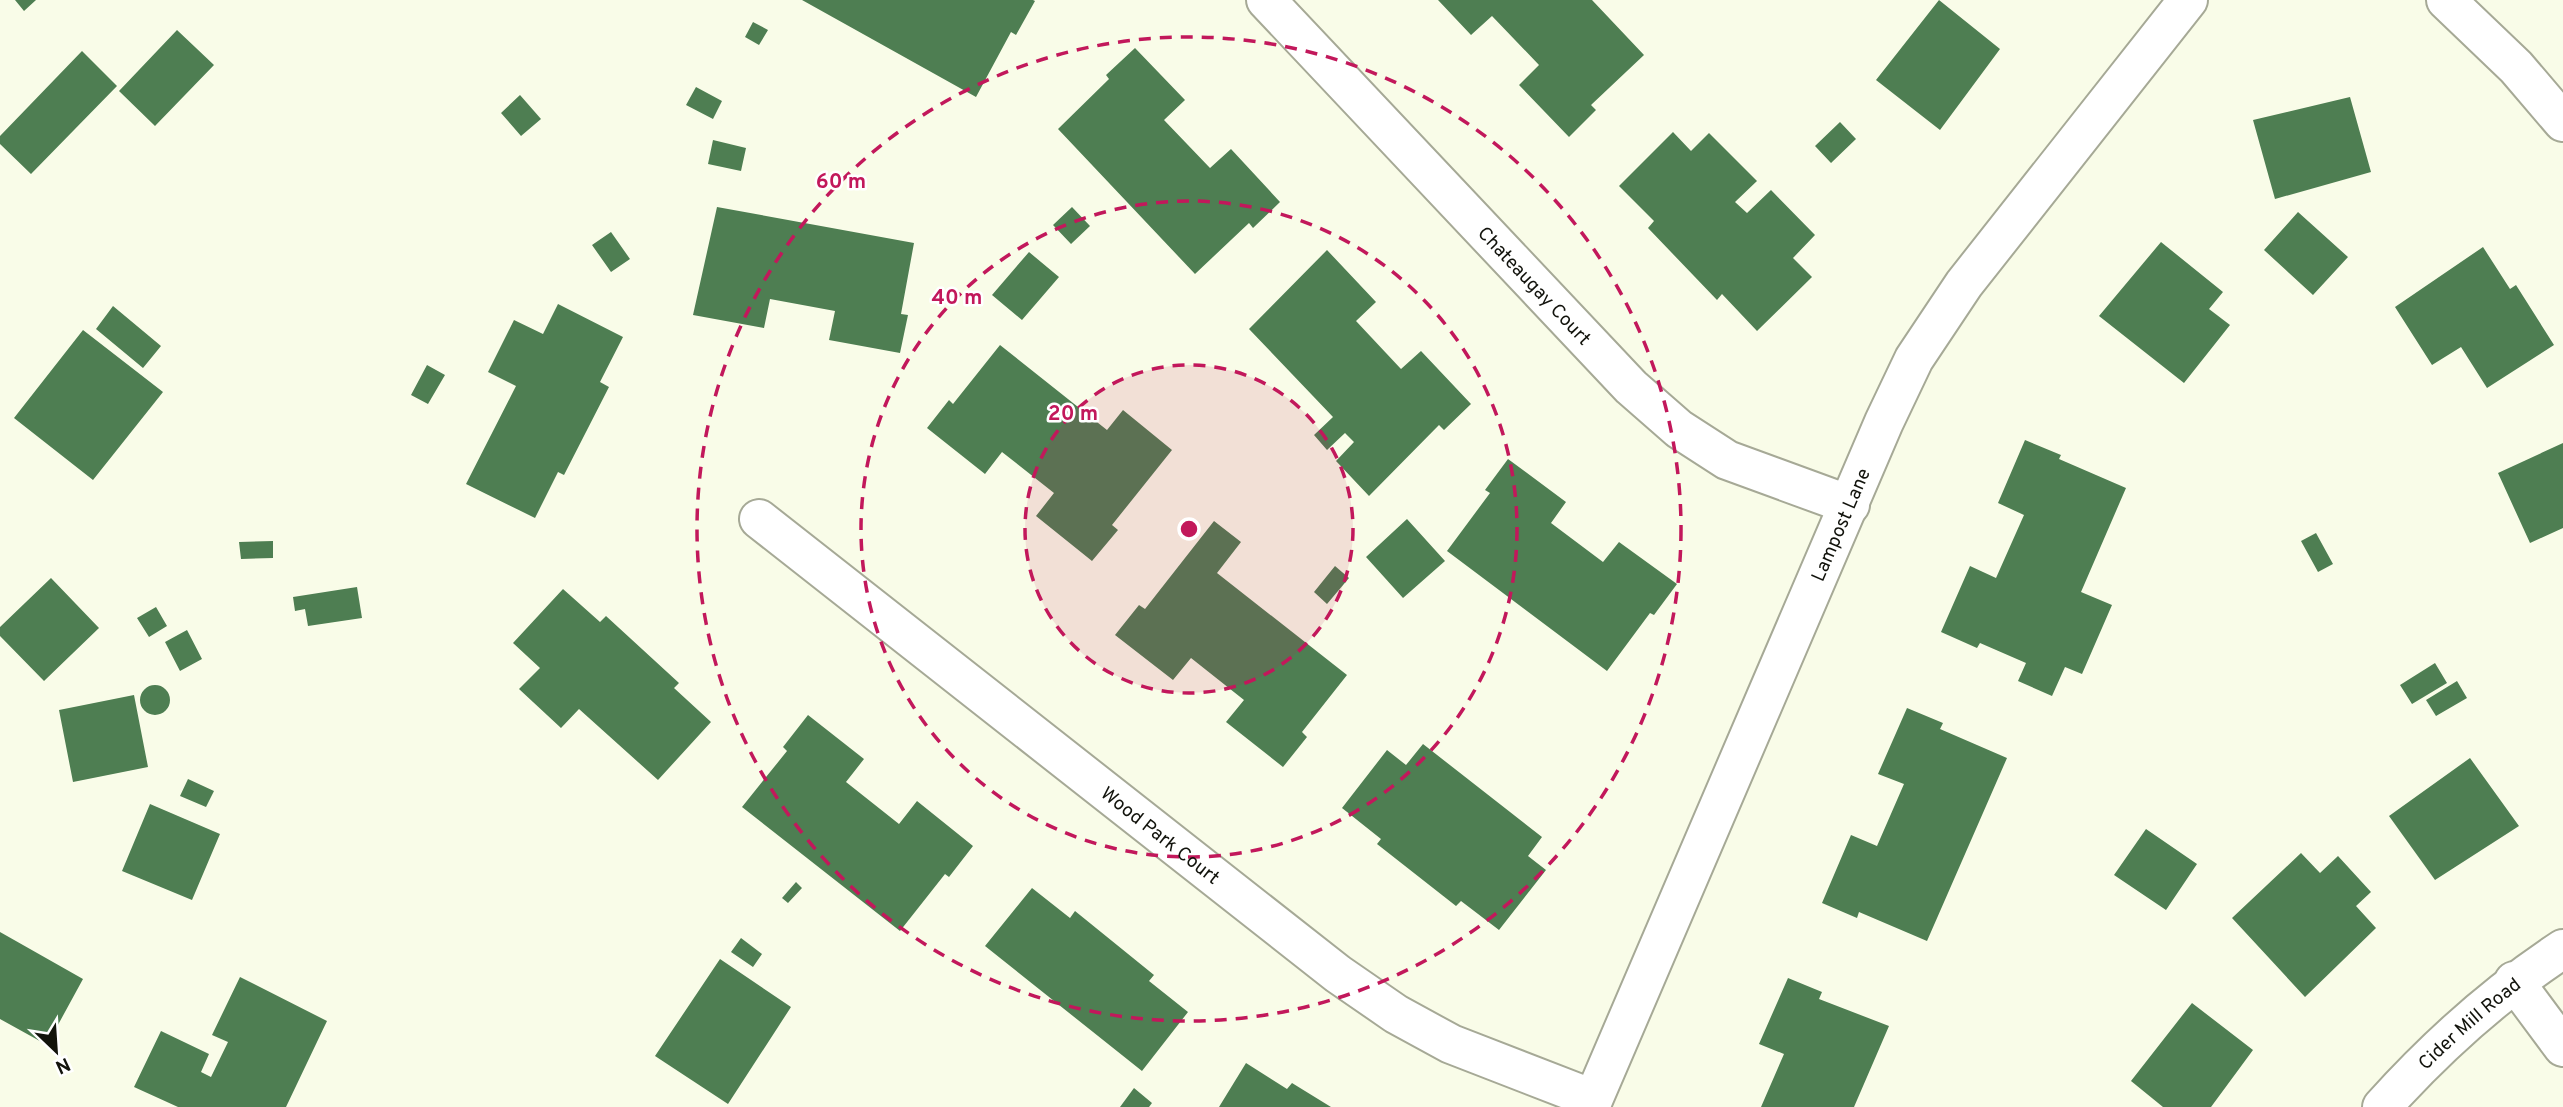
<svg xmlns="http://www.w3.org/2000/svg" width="2563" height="1107" viewBox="0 0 2563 1107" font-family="Overpass,sans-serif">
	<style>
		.building { fill: #4e7e52 }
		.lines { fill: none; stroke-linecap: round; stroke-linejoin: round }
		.minor-casing { stroke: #a6a996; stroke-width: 42 }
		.minor { stroke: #fff; stroke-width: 38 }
		.ring { fill: none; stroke: #c2185b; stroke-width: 3.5; stroke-dasharray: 12 9 }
		.labels { text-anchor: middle; stroke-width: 5; stroke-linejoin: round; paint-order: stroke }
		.street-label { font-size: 19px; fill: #12130c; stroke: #fff }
		.centre { fill: #c2185b; stroke: #fff; stroke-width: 3.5 }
		.ring-label { font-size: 21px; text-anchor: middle; font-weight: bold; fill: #c2185b; stroke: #fff; stroke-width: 5; stroke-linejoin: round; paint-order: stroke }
	</style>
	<rect width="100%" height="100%" fill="#f9fce8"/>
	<path class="building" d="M 15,0 L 36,0 L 24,11 Z
		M 802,0 L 1033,0 L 1035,1 L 1016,35 L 1011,32 L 976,97 Z
		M 1438,0 L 1592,0 L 1644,55 L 1591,105 L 1596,110 L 1569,137 L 1519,85 L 1539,65 L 1492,16 L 1471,35 Z
		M 1939,0 L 2000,49 L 1940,130 L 1876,80 Z
		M 753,22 L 768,30 L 759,45 L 745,37 Z
		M 177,30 L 214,65 L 155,126 L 119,91 Z
		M 1135,48 L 1185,100 L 1164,120 L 1210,168 L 1231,149 L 1280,202 L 1253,228 L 1249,223 L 1195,274 L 1058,129 L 1109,79 L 1106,75 Z
		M 82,51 L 117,86 L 31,174 L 0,144 L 0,136 Z
		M 696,87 L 722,101 L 713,119 L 686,105 Z
		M 520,95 L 541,119 L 521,136 L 501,113 Z
		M 2350,97 L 2371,172 L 2275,199 L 2253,120 Z
		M 1840,122 L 1856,139 L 1831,163 L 1815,146 Z
		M 1673,132 L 1691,151 L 1709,133 L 1757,181 L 1735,202 L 1747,213 L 1771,190 L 1815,235 L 1793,258 L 1812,277 L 1757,331 L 1722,294 L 1717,300 L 1648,228 L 1654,221 L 1619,186 Z
		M 713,140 L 746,148 L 741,171 L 708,164 Z
		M 717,207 L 914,243 L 901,314 L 908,315 L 900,353 L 829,340 L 835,311 L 770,299 L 764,328 L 693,315 Z
		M 1072,207 L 1090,226 L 1071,244 L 1053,225 Z
		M 2298,212 L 2348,257 L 2313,295 L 2264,250 Z
		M 611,232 L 630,259 L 611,272 L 592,245 Z
		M 2161,242 L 2223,292 L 2209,309 L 2230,325 L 2184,383 L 2099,316 Z
		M 2483,247 L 2510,289 L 2516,285 L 2554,345 L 2487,388 L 2461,347 L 2432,365 L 2395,307 Z
		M 1327,250 L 1376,302 L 1356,321 L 1401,369 L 1421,351 L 1471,404 L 1444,430 L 1439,425 L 1369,496 L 1336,461 L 1354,442 L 1345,433 L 1327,450 L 1314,435 L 1333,417 L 1249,329 Z
		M 1029,252 L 1059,277 L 1022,320 L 992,295 Z
		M 558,304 L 623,337 L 600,382 L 609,387 L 564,475 L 558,472 L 535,518 L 466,484 L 516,386 L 488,372 L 514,320 L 543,334 Z
		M 113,306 L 161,346 L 143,368 L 96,329 Z
		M 83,330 L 163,392 L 93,480 L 14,418 Z
		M 1000,345 L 1107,430 L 1123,410 L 1172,450 L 1112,525 L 1118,530 L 1092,561 L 1036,516 L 1054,493 L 1002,452 L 985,474 L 927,428 L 949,400 L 953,404 Z
		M 427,365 L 445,375 L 428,404 L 411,395 Z
		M 2025,440 L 2061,455 L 2059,459 L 2126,488 L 2081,592 L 2112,605 L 2082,674 L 2065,667 L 2052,696 L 2018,681 L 2026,663 L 1980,643 L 1977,648 L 1941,632 L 1970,566 L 1996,578 L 2024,515 L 1998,503 Z
		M 2563,443 L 2563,528 L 2530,543 L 2498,473 Z
		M 1508,459 L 1566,502 L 1551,523 L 1603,562 L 1619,542 L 1677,584 L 1654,615 L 1650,613 L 1607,671 L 1447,551 L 1490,493 L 1485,490 Z
		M 1407,519 L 1445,561 L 1403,598 L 1366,557 Z
		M 1214,521 L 1241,542 L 1217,573 L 1347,675 L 1302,732 L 1307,737 L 1283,767 L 1226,722 L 1244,700 L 1191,658 L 1173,680 L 1115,635 L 1139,605 L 1145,609 Z
		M 2316,533 L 2333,564 L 2318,572 L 2301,541 Z
		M 273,541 L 273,558 L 241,559 L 239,542 Z
		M 1335,566 L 1349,578 L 1327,604 L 1314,592 Z
		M 51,578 L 99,628 L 44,681 L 0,636 L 0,627 Z
		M 357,587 L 362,618 L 308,626 L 305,609 L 295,611 L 293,597 Z
		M 563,589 L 600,622 L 606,616 L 679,683 L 674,688 L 711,722 L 658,780 L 579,709 L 561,728 L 519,689 L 540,668 L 513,643 Z
		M 156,607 L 167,626 L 149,637 L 137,618 Z
		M 187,630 L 202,659 L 180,671 L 165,642 Z
		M 2435,663 L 2447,683 L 2412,704 L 2400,685 Z
		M 2457,681 L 2467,698 L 2436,716 L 2426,700 Z
		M140 700a15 15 0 1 1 30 0a15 15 0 1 1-30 0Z
		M 134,695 L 148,767 L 73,782 L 59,710 Z
		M 1907,708 L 1943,723 L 1940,729 L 2007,758 L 1927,941 L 1859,912 L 1857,918 L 1822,903 L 1851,835 L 1877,846 L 1904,784 L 1878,774 Z
		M 808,715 L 864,759 L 846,782 L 899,824 L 917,801 L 973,846 L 949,877 L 945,874 L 900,931 L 742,807 L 787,751 L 783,747 Z
		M 1423,744 L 1542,837 L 1528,856 L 1546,870 L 1499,930 L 1461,901 L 1456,906 L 1377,844 L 1381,839 L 1342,808 L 1387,750 L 1406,765 Z
		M 2470,758 L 2519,826 L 2435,880 L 2389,816 Z
		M 188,779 L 214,791 L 206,807 L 180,796 Z
		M 150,804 L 220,834 L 192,900 L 122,871 Z
		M 2146,829 L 2197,864 L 2166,910 L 2114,875 Z
		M 2301,853 L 2320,873 L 2338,856 L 2371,892 L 2356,906 L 2376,928 L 2305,997 L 2232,918 Z
		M 796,882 L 802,888 L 788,903 L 782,898 Z
		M 1032,888 L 1070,918 L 1075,911 L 1154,975 L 1149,981 L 1188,1012 L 1142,1071 L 985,946 Z
		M 0,932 L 83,979 L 47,1045 L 0,1019 Z
		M 741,938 L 762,954 L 753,967 L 731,952 Z
		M 720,959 L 791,1007 L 728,1104 L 655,1056 Z
		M 240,977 L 327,1021 L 286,1107 L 178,1107 L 134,1087 L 161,1031 L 209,1054 L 201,1072 L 211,1077 L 228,1042 L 212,1035 Z
		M 1788,978 L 1822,992 L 1819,999 L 1889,1026 L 1854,1107 L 1761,1107 L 1784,1054 L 1759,1044 Z
		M 2192,1003 L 2253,1050 L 2211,1107 L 2163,1107 L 2131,1081 Z
		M 1246,1063 L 1287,1089 L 1292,1083 L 1331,1107 L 1219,1107 Z
		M 1134,1088 L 1152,1103 L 1149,1107 L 1120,1107 Z"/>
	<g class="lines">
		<g class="minor-casing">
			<g id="minor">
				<path id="s1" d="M 1266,0 L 1631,387 L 1679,429 L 1727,460 L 1850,505"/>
				<path d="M 2446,0 L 2516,67 L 2563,122"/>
				<path id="s2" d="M 759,519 L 1338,974 L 1396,1014 L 1451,1044 L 1593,1099"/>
				<path d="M 2514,981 L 2563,1047"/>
				<path id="s3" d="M 1590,1107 L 1884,422 L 1914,359 L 1964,284 L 2188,0"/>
				<path id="s4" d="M 2382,1107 C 2436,1047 2496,993 2563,949"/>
			</g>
		</g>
		<use href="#minor" class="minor"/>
	</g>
	<circle cx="1189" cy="529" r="164" fill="#c2185b" fill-opacity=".12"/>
	<g class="ring">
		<circle cx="1189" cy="529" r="164"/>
		<circle cx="1189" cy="529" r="328"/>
		<circle cx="1189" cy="529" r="492"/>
	</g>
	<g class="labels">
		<g class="street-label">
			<text dy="7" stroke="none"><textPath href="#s1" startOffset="392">Chateaugay Court</textPath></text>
			<text dy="7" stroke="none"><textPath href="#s3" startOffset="634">Lampost Lane</textPath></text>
			<text dy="7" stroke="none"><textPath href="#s2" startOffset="511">Wood Park Court</textPath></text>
			<text dy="7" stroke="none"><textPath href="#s4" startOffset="121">Cider Mill Road</textPath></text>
		</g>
	</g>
	<circle cx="1189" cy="529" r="10" class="centre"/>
	<g class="ring-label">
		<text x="841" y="188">60 m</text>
		<text x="957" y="304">40 m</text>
		<text x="1073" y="420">20 m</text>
	</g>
	<g transform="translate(56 1051) rotate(155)" stroke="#ffffff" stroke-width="5" paint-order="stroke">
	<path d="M0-5L12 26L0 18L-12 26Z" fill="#12130c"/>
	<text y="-10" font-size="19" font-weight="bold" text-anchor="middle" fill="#12130c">N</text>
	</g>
</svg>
